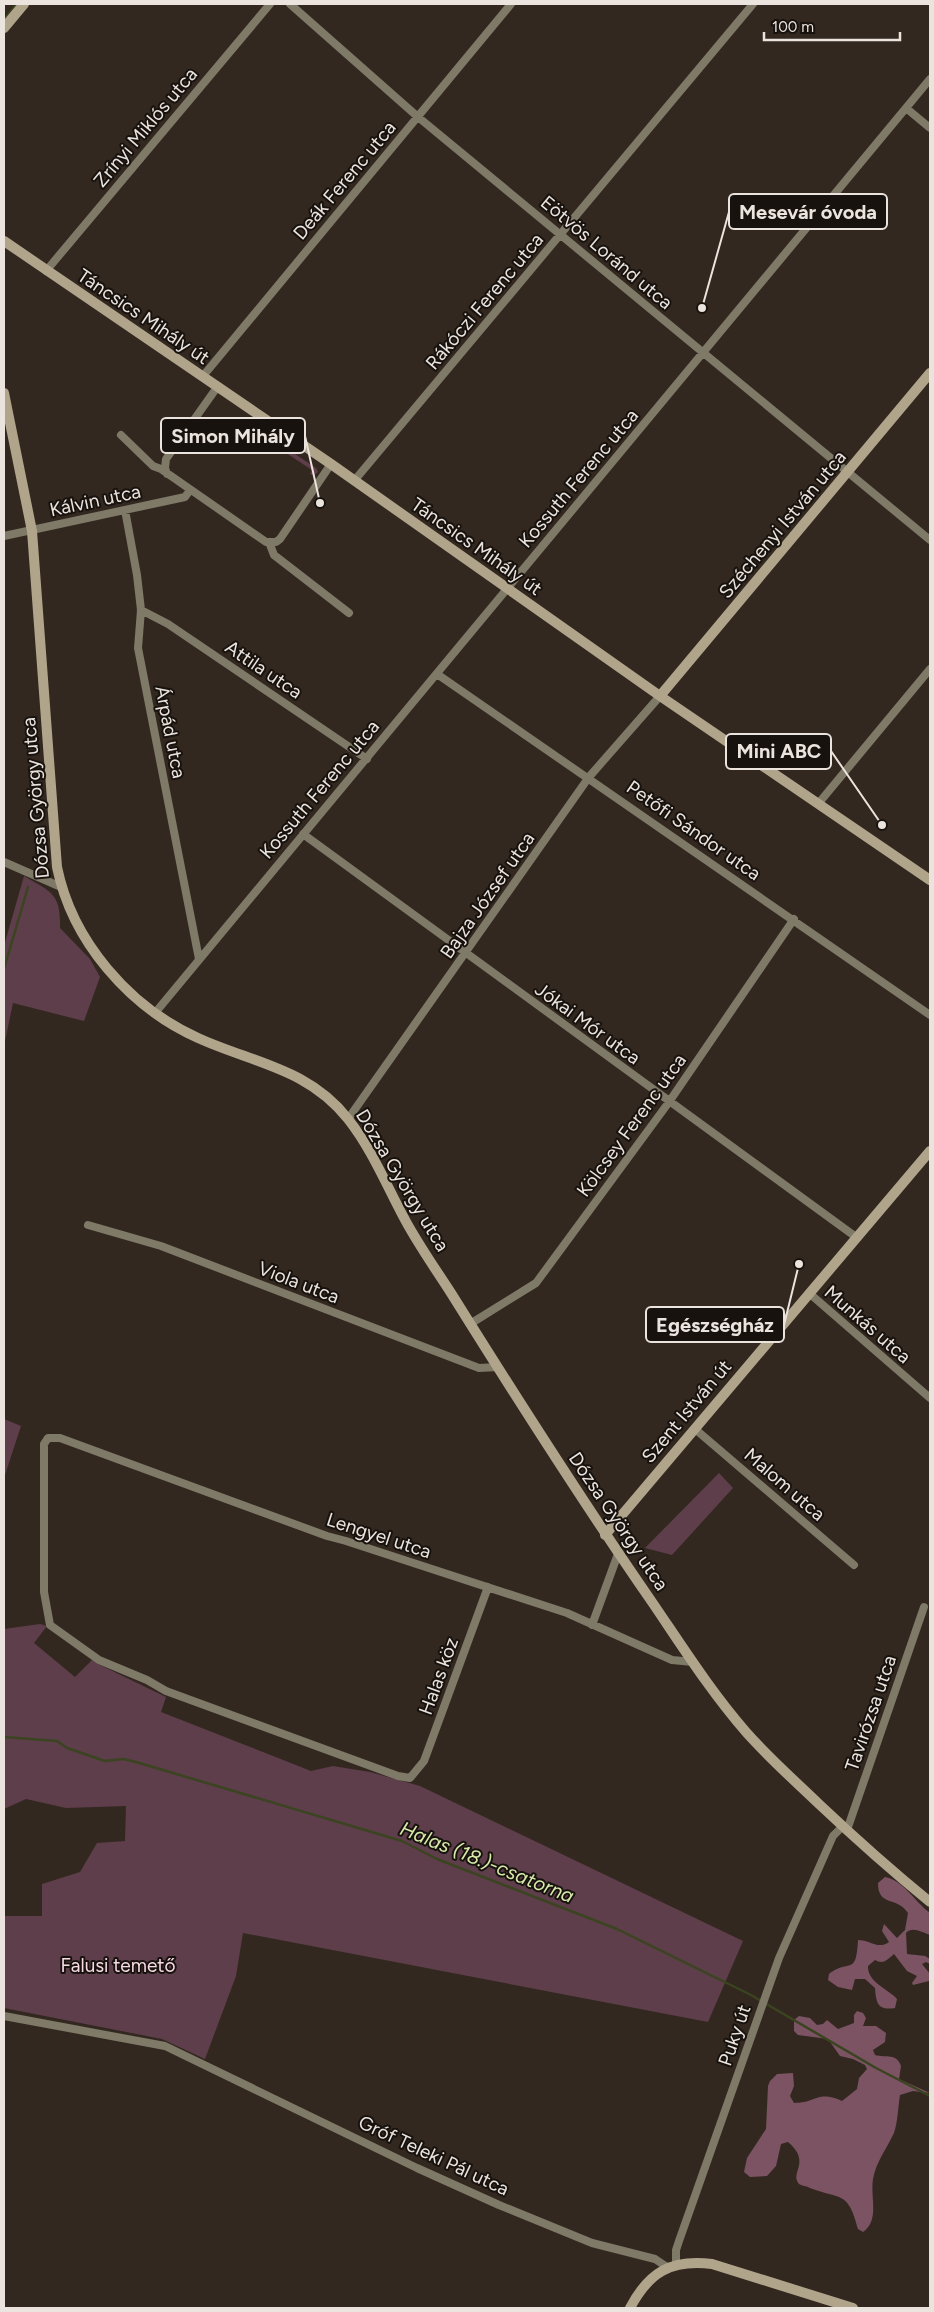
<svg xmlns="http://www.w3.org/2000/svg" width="934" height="2312" viewBox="0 0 934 2312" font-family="Figtree,sans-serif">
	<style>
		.green { fill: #5e3e4b }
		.forest { fill: #7b5363 }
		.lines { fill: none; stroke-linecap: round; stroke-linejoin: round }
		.stream { stroke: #3b4420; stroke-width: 2.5 }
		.street { stroke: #7f7968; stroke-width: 8 }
		.secondary { stroke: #b0a58b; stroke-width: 10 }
		.labels { text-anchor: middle; stroke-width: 4; stroke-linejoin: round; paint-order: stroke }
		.street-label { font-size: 19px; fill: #ebe3de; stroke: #17120e }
		.park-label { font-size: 19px; fill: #f7dae5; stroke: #17120e }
		.water-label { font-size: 20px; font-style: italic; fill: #d7eaa9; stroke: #17120e }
		.leader { fill: none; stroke: #ebe3de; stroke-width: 2 }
		.callout-dot { fill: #ebe3de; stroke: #17120e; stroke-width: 2 }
		.callout { fill: #17120e; stroke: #ebe3de; stroke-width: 2 }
		.callout-label { font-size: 20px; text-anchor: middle; font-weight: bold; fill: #ebe3de }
	</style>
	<rect width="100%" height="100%" fill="#33281f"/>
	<path class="green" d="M 262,432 L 316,468 L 318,472 L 314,475 L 310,474 L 312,470 L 265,439 L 262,443 L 257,439 Z
		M 24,876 C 51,892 61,893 60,928 L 90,959 L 100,977 L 84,1021 L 13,1003 L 4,1046 L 4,946 Z
		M 4,1419 L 21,1426 L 4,1478 Z
		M 719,1473 L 733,1488 L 672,1555 L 645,1548 Z
		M 40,1624 L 47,1626 L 34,1643 L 75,1677 L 93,1659 L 98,1664 L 166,1697 L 161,1712 L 311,1771 L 333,1766 L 370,1772 L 420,1786 L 743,1941 L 708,2022 L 243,1933 L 236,1976 L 205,2059 L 162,2039 L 4,2008 L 4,1916 L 42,1916 L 42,1884 L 80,1872 L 97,1843 L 125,1841 L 126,1806 L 66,1808 L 26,1799 L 4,1809 L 4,1629 Z"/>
	<path class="forest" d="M 885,1877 C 903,1880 915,1902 930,1913 L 930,1935 C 922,1932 912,1926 906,1933 L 907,1954 L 925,1956 L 930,1959 L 930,1964 L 926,1962 L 922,1964 L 930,1974 L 929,1981 L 913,1985 L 912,1983 L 917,1976 L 907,1971 L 894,1954 C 888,1959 884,1965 875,1960 L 868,1966 C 867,1982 888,1989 897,1999 L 895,2008 C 878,2011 876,2003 875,1988 L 865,1979 L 855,1979 L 852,1990 L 838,1987 L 828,1980 L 829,1974 C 850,1958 856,1977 858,1940 C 870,1940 878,1950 889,1942 L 882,1931 L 884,1924 L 897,1938 L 905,1930 L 908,1913 C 897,1896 878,1907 878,1883 Z
		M 857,2011 L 863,2013 L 866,2018 L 863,2026 L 876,2026 L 886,2033 L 885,2042 L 873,2050 L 875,2055 C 886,2058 897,2053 901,2066 L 899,2079 L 930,2093 L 913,2091 L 900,2095 C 898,2107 898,2121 894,2133 C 887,2148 876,2162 873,2179 C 870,2197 880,2220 863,2232 L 858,2229 C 848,2190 841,2200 810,2188 C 807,2186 802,2186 799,2184 C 789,2173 812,2162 788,2142 L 781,2144 L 776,2166 L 767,2176 L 750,2177 L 744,2172 L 747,2158 L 766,2129 L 768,2086 L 770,2081 L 777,2074 L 793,2073 L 794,2086 L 790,2096 L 794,2103 C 817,2103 817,2090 842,2101 L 857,2089 L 859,2078 L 867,2069 L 865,2065 L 853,2059 L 840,2056 L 828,2039 L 798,2035 L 794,2031 L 794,2020 L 799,2016 L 810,2018 L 817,2025 L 823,2024 L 827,2020 L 838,2029 L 854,2023 L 854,2015 Z"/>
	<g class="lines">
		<path class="stream" d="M 4,20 L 17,4
			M 4,969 L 28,887
			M 4,1737 L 57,1741 L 67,1748 L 105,1761 L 123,1759 L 136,1762 L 402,1841 L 437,1859 L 617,1929 L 751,1995 L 876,2068 L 930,2096"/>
		<path class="street" d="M 290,4 L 418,117 L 930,540
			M 906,108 L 930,128
			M 46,271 L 270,4
			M 203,376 L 511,4
			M 121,435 L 153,466 L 161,469 L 266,542 L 276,542 L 280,539 L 331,464
			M 167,474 L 165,468 L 166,459 L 218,386
			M 354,481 L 753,4
			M 125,510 L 137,575 L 141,610 L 138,648 L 199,959
			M 4,536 L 185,497 L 190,490
			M 269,542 L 274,555 L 349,613
			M 141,610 L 168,624 L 367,759
			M 437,674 L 930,1015
			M 818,804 L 930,669
			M 303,834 L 856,1237
			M 4,862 L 61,887
			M 155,1013 L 930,79
			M 348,1119 L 589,777 L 660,696
			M 88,1225 L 161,1246 L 479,1368 L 498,1367
			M 809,1293 L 930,1398
			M 470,1324 L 536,1283 L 669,1102 L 794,919
			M 695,1429 L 854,1565
			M 488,1587 L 424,1761 L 410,1778 L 398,1776 L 166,1691 L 147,1680 L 99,1660 L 50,1625 L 44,1592 L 44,1444 L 48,1438 L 60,1438 L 327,1536 L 346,1541 L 567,1613 L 672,1660 L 693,1662
			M 592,1625 L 618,1554
			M 847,1830 L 924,1607
			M 4,2016 L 165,2046 L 417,2168 L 499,2205 L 592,2243 L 655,2259 L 667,2267
			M 676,2263 L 676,2250 L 679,2241 L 779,1958 L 833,1836 L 843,1826"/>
		<path class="secondary" d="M 4,28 L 24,4
			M 4,241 L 331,464 L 660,696 L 930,880
			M 4,393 L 32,531 L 57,867 C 72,941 129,1007 198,1038 C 253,1063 308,1068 348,1119 C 371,1148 386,1184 403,1216 C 417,1243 435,1268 451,1293 C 516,1397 582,1501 652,1602 C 682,1646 711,1692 746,1732 C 769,1758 795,1781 820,1805 C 856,1839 892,1871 930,1902
			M 660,696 L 930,373
			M 605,1535 L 930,1151
			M 630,2308 C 649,2272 671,2259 712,2264 L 853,2308"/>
	</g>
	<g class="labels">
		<g class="street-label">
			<text transform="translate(145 127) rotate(-50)" y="7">Zrínyi Miklós utca</text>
			<text transform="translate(344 180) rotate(-50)" y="7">Deák Ferenc utca</text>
			<text transform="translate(607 252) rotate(40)" y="7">Eötvös Loránd utca</text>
			<text transform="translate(484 301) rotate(-50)" y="7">Rákóczi Ferenc utca</text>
			<text transform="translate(144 316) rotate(34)" y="7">Táncsics Mihály út</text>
			<text transform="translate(578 478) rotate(-50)" y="7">Kossuth Ferenc utca</text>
			<text transform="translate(95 500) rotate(-12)" y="7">Kálvin utca</text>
			<text transform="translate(782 524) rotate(-50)" y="7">Széchenyi István utca</text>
			<text transform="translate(477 546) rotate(35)" y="7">Táncsics Mihály út</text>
			<text transform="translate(264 669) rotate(34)" y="7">Attila utca</text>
			<text transform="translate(171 732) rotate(79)" y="7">Árpád utca</text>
			<text transform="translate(319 789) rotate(-50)" y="7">Kossuth Ferenc utca</text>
			<text transform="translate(35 798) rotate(-95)" y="7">Dózsa György utca</text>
			<text transform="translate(694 830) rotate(35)" y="7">Petőfi Sándor utca</text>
			<text transform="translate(487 895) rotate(-55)" y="7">Bajza József utca</text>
			<text transform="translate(588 1023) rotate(36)" y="7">Jókai Mór utca</text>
			<text transform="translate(631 1125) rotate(-54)" y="7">Kölcsey Ferenc utca</text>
			<text transform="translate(403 1180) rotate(59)" y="7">Dózsa György utca</text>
			<text transform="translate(299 1282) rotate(21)" y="7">Viola utca</text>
			<text transform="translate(868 1324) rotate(41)" y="7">Munkás utca</text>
			<text transform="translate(686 1411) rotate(-50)" y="7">Szent István út</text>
			<text transform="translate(785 1484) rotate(41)" y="7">Malom utca</text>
			<text transform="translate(619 1521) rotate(56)" y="7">Dózsa György utca</text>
			<text transform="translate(379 1535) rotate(18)" y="7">Lengyel utca</text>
			<text transform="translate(438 1676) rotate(-70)" y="7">Halas köz</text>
			<text transform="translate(870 1713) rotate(-71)" y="7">Tavirózsa utca</text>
			<text transform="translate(734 2035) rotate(-71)" y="7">Puky út</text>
			<text transform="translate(434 2155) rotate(25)" y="7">Gróf Teleki Pál utca</text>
		</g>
		<g class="park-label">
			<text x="118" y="1972">Falusi temető</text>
		</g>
		<g class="water-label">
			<text transform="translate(487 1862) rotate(22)" y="7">Halas (18.)-csatorna</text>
		</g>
	</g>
	<path class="leader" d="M702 308L729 212M320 503L305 436M882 825L831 751M799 1264L784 1325"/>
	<g class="callout-dot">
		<circle cx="702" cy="308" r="5"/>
		<circle cx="320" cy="503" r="5"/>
		<circle cx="882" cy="825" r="5"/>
		<circle cx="799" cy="1264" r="5"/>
	</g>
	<g class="callout">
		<rect x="729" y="194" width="158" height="35" rx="5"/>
		<rect x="161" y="418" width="144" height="35" rx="5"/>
		<rect x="726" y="734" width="105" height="35" rx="5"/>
		<rect x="646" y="1307" width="138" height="35" rx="5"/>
	</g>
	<g class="callout-label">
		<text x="808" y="219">Mesevár óvoda</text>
		<text x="233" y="443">Simon Mihály</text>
		<text x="779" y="758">Mini ABC</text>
		<text x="715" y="1332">Egészségház</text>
	</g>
	<rect width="934" height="2312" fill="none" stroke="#ebe3de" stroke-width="10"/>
	<path d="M764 32v8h136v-8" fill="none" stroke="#ebe3de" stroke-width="2.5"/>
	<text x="772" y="32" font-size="15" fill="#ebe3de" stroke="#17120e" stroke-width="4" paint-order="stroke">100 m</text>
</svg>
